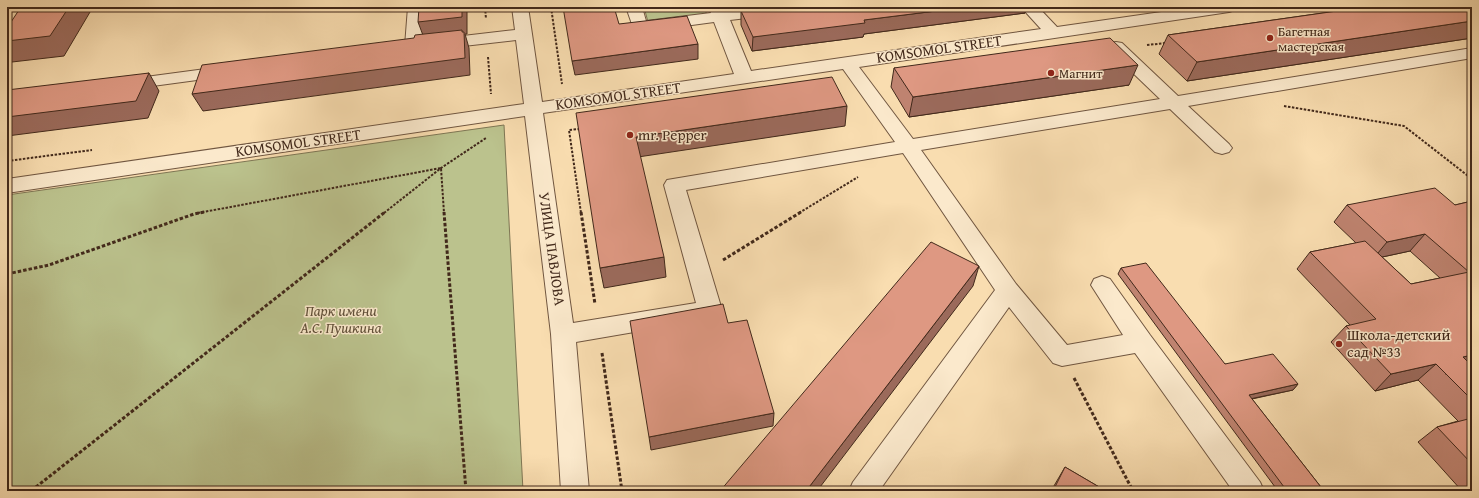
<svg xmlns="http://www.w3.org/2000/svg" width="1479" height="498" viewBox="0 0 1479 498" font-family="'Gentium Book Plus',serif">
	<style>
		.green { fill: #bbc28d; stroke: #7e7654 }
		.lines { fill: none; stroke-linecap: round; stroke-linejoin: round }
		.minor-casing { stroke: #705640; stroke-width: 2 }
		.path-far1 { stroke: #42291b; stroke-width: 2; stroke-dasharray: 2.5 1.5; stroke-linecap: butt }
		.path { stroke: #42291b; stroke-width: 3; stroke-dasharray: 3.5 2; stroke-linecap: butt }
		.minor { fill: #fbe9cc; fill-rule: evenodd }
		.wall { fill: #bf8370; stroke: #42291b; fill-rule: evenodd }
		.shaded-wall { fill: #9b6a5b; stroke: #42291b }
		.building { fill: #de9882; stroke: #42291b }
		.poi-dot { fill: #8f2418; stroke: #fbe9cc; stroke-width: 1.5 }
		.labels { text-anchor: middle; stroke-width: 3; stroke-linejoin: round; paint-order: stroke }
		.far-poi-label { font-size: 13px; fill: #42291b; stroke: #fbe9cc; text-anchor: start }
		.street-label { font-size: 15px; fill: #42291b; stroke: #fbe9cc }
		.poi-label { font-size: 15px; fill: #42291b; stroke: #fbe9cc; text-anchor: start }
		.park-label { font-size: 15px; font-style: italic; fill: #604f38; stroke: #fbe9cc }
	</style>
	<rect width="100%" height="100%" fill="#f9ddb0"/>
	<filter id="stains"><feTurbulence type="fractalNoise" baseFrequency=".005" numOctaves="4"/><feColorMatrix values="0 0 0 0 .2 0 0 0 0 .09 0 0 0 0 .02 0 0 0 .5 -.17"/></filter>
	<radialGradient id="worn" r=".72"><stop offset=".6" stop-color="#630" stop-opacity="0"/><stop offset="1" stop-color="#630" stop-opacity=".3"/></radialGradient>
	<path class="green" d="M 644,7 L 704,7 L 707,15 L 648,22 Z
		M 504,125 L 523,491 L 7,491 L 7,195 Z"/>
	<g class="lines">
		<g class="minor-casing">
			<path id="minor" d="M 408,7 L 424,7 L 421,46 L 419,50 L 413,51 L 407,50 L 405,46 Z
				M 512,7 L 528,7 L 542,102 L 734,74 L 714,22 L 640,32 L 634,30 L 626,7 L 642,7 L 646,21 L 711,13 L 708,7 L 724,7 L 726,11 L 760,7 L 806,7 L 804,10 L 798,12 L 730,20 L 751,71 L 1041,29 L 1021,7 L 1038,7 L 1057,27 L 1196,7 L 1237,7 L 1235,10 L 1229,12 L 859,67 L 913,139 L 1160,99 L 1110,51 L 1108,47 L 1110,43 L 1116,42 L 1122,43 L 1178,96 L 1472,48 L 1472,58 L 1188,106 L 1229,144 L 1232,148 L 1229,152 L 1222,154 L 1215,152 L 1170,109 L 921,150 L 1016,284 L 1067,345 L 1123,335 L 1091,285 L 1094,279 L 1102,276 L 1110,279 L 1150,335 L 1260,482 L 1264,491 L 1233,491 L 1135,353 L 1062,366 L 1053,363 L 1009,307 L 879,491 L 849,491 L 853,482 L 995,290 L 903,153 L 686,190 L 722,310 L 718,317 L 710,319 L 576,342 L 589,491 L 561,491 L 551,334 L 525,116 L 7,193 L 7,179 L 524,104 L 516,40 L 437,49 L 431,48 L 429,44 L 431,40 L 437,39 L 515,30 ZM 843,69 L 895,142 L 667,180 L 664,185 L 696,303 L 573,323 L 543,113 Z
				M 228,66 L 234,67 L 237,71 L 234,75 L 123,90 L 117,89 L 114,85 L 117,81 L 123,80 Z"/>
		</g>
		<path class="path-far1" d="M 485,7 L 486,19
			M 551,7 L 562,84
			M 1147,45 L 1166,43
			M 488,57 L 491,94
			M 1284,106 L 1404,126 L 1472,179
			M 580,129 L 569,130 L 581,213
			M 7,161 L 92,150
			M 198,213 L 441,168 L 444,213
			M 384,213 L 441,168 L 486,138
			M 799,213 L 858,177"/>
		<path class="path" d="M 444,212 L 466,491
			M 581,212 L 595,304
			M 723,260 L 801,212
			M 7,274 L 49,265 L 194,214 L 204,212
			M 602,353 L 622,491
			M 1074,378 L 1133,491
			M 31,491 L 36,487
			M 40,491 L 36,487 L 385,212"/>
		<use href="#minor" class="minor"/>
	</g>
	<path class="wall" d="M 1040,7 L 1057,7 L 1057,9 L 1044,11 Z
		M 1365,7 L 1472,7 L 1472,38 L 1187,81 L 1159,54 L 1168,35 Z
		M 741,11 L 1025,13 L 864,34 L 863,37 L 752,51 L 741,25 Z
		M 894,68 L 1129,85 L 909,117 L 891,87 Z
		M 1472,201 L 1472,491 L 1462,491 L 1418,442 L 1437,427 L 1458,421 L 1418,380 L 1375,391 L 1331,342 L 1346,326 L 1350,325 L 1297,269 L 1310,252 L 1356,243 L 1334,222 L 1347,205 L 1455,205 ZM 1410,251 L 1440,278 L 1411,284 L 1382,257 Z
		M 1121,268 L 1225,364 L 1298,384 L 1293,390 L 1252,399 L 1324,491 L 1278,491 L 1118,274 Z
		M 1065,467 L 1106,491 L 1051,491 Z"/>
	<path class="shaded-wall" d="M 69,7 L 93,7 L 64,56 L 12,62 L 7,56 L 7,41 Z
		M 462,7 L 467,7 L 467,34 L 465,34 L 469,48 L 470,75 L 203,111 L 192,94 L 424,38 L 418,22 Z
		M 968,7 L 1026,7 L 1025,13 L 864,34 L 863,37 L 752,51 L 753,37 L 864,20 Z
		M 1045,7 L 1057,7 L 1057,9 L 1044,11 Z
		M 1472,21 L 1472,38 L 1187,81 L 1197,62 Z
		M 698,44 L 698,59 L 575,75 L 572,61 Z
		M 1138,65 L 1129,85 L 909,117 L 913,97 Z
		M 149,73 L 159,91 L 148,118 L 7,136 L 7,117 Z
		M 847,106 L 845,126 L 638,157 L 636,137 Z
		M 1425,234 L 1410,251 L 1373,259 L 1387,242 Z
		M 664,257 L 666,277 L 604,288 L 600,268 Z
		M 979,266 L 973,286 L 817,491 L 806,491 Z
		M 1472,355 L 1472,367 L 1445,374 L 1463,357 Z
		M 1436,364 L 1418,380 L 1375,391 L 1391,374 Z
		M 1298,384 L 1293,390 L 1245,400 L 1249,395 Z
		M 774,413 L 773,426 L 651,450 L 649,437 Z"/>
	<path class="building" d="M 21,7 L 69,7 L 50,36 L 7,41 L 7,28 Z
		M 419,7 L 462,7 L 462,17 L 418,22 Z
		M 563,7 L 614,7 L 619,24 L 687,16 L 698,44 L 572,61 Z
		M 777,7 L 968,7 L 864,20 L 865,23 L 753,37 L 741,11 Z
		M 1365,7 L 1472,7 L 1472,21 L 1197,62 L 1168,35 Z
		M 462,30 L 462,32 L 464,32 L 465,58 L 192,94 L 202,65 L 414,38 L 415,35 Z
		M 1110,38 L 1138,65 L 913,97 L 894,68 Z
		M 149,73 L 136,101 L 7,117 L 7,90 Z
		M 832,77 L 847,106 L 636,137 L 664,257 L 600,268 L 576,113 Z
		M 1435,188 L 1455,205 L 1472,201 L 1472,355 L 1463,357 L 1472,366 L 1472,400 L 1436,364 L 1391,374 L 1346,326 L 1376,319 L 1310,252 L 1365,241 L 1411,284 L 1469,272 L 1425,234 L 1387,242 L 1347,205 Z
		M 931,242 L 979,266 L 806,491 L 720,491 Z
		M 1146,263 L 1225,364 L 1273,354 L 1298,384 L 1249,395 L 1324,491 L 1287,491 L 1121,268 Z
		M 723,304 L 728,323 L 747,320 L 774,413 L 649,437 L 630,321 Z
		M 1472,418 L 1472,464 L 1437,427 Z
		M 1065,467 L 1106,491 L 1053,491 Z"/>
	<g class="poi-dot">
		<circle cx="1270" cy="38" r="4"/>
		<circle cx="1051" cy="73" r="4"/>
		<circle cx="630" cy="135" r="4"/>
		<circle cx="1339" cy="344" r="4"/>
	</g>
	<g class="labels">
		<g class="far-poi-label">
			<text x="1278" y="36">Багетная<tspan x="1278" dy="15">мастерская</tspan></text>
			<text x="1059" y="78">Магнит</text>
		</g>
		<g class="street-label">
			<text transform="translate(939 49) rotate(-8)" y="5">KOMSOMOL STREET</text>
			<text transform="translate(618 96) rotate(-8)" y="5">KOMSOMOL STREET</text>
			<text transform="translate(298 143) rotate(-8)" y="5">KOMSOMOL STREET</text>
			<text transform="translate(552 249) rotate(82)" y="5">УЛИЦА ПАВЛОВА</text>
		</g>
		<g class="poi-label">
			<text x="638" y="140">mr. Pepper</text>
			<text x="1347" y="340">Школа-детский<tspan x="1347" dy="17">сад №33</tspan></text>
		</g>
		<g class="park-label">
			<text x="341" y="316">Парк имени<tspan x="341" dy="17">А.С. Пушкина</tspan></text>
		</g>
	</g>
	<rect width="1479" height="498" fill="none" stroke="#f9ddb0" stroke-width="24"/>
	<rect x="8" y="8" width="1463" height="482" fill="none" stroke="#42291b" stroke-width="2"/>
	<rect x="12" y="12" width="1455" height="474" fill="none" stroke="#42291b"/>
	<rect width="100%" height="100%" filter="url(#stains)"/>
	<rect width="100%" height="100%" fill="url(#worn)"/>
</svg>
